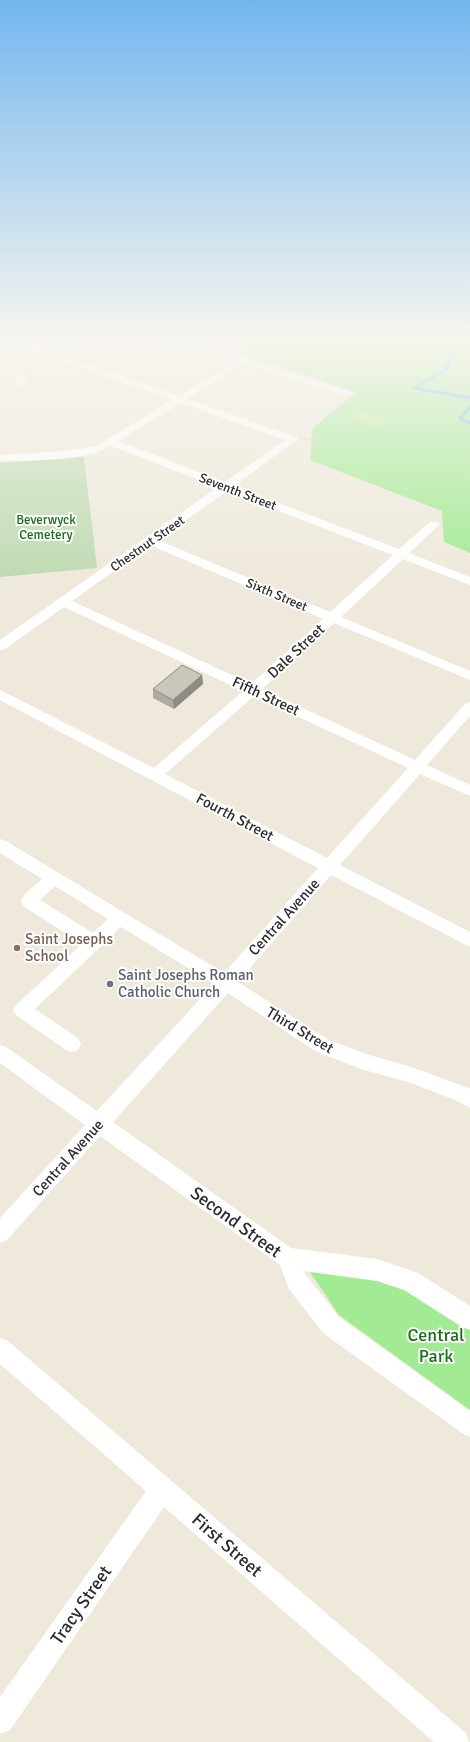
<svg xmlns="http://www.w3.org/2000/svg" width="470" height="1742" viewBox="0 0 470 1742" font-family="Signika,sans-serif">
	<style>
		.green { fill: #a2ea93 }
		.cemetery { fill: #bedab1 }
		.pitch { fill: #b7f28d }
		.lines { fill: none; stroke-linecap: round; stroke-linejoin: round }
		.stream { stroke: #64bafa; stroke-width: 3 }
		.path { stroke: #ccc; stroke-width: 1.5; stroke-dasharray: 2 1.5; stroke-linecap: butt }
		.minor { fill: #fff; fill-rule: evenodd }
		.wall { fill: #adaaa1 }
		.shaded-wall { fill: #8d8b83 }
		.building { fill: #c9c6bb; stroke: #8d8b83 }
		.education-dot { fill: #8d6e63; stroke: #fff; stroke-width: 1.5 }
		.worship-dot { fill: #6b7280; stroke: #fff; stroke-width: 1.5 }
		.labels { text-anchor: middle; stroke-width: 4; stroke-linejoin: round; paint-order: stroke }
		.far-street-label { font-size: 13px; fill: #2b2b2b; stroke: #fff }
		.far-park-label { font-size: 13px; fill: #176f13; stroke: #fff }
		.street-label { font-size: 15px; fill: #2b2b2b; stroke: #fff }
		.education-label { font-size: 15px; fill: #785e54; stroke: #fff; text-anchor: start }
		.worship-label { font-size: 15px; fill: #5b616d; stroke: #fff; text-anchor: start }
		.near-street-label { font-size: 18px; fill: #2b2b2b; stroke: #fff }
		.near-park-label { font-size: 18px; fill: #176f13; stroke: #fff }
	</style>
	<rect width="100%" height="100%" fill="#eee9db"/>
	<path class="green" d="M 263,340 L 470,340 L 470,553 L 444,542 L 442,511 L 310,460 L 313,428 L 356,392 L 241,353 Z
		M 310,1272 C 335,1274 361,1274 386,1280 C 415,1288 445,1313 470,1330 L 470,1410 L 339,1315 Z"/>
	<path class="cemetery" d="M 84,457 L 97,568 L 0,577 L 0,463 Z"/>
	<path class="pitch" d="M 360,412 L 385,420 L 378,427 L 352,419 Z"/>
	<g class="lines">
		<path class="stream" d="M 457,340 L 446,370 L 414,388 L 470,398
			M 470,407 L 460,418 L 470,423"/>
		<path class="path" d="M 304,439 L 310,441 L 320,433"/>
		<path class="minor" d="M 6,340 L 19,340 L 43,348 L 60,340 L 70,340 L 69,342 L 51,351 L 179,396 L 235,361 L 175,342 L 174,340 L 186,340 L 351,392 L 353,394 L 351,396 L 345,396 L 244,364 L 187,399 L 297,437 L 298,439 L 234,486 L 399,549 L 430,522 L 438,522 L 440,524 L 438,526 L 409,553 L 470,577 L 470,585 L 403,559 L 341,617 L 470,671 L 470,680 L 334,623 L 262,689 L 415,760 L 465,704 L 470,702 L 470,716 L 427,765 L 470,785 L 470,796 L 420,774 L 340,865 L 470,932 L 470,947 L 331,875 L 238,982 L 327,1039 L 363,1053 L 411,1067 L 469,1088 L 470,1089 L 470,1108 L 455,1100 L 411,1083 L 361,1069 L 315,1051 L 228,993 L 113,1122 L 291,1248 L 377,1259 L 418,1273 L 470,1306 L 470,1330 L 462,1327 L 404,1290 L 377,1281 L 303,1271 L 339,1317 L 470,1411 L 470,1437 L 462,1433 L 323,1333 L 289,1289 L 280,1265 L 100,1136 L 7,1240 L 0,1243 L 0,1218 L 85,1125 L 0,1063 L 0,1045 L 6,1047 L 97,1111 L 214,984 L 121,927 L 35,1009 L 78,1038 L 81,1044 L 78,1050 L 72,1052 L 66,1050 L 16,1015 L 13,1010 L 16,1005 L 82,944 L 23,906 L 21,901 L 23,896 L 42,879 L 0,853 L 0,839 L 6,841 L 224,973 L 318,868 L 0,700 L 0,690 L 154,768 L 243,691 L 64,607 L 5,649 L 0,650 L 0,640 L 218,487 L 111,446 C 85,462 31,460 0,461 L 0,455 L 63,451 L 96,446 L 172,400 L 8,342 ZM 181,403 L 285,440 L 225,482 L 118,441 ZM 227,491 L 393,555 L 330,612 L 158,540 ZM 150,545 L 323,619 L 251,684 L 72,601 ZM 254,696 L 408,768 L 327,858 L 165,774 ZM 55,886 L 108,919 L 93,933 L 40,900 Z
			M 23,373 L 28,376 C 25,380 25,384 22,387 L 16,387 L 14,382 L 20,374 Z
			M 0,1338 L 8,1341 L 465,1732 L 469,1742 L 434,1742 L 164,1507 L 10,1730 L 0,1734 L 0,1697 L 146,1491 L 0,1364 Z"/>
	</g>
	<path class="wall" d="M 202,675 L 203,684 L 174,709 L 153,698 L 153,689 Z"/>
	<path class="shaded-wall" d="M 202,675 L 203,684 L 174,709 L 173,700 Z"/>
	<path class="building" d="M 182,665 L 202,675 L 173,700 L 153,689 Z"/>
	<linearGradient id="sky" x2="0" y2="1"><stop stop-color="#73b6ef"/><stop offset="0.58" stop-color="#f7f5ef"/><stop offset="1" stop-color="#f7f5ef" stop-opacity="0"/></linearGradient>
	<rect width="470" height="584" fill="url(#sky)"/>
	<circle class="education-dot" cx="17" cy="948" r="4"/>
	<circle class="worship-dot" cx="110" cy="984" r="4"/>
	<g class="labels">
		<g class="far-street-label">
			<text transform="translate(238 491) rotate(21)" y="5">Seventh Street</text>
			<text transform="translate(147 543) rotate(-35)" y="5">Chestnut Street</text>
			<text transform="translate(277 594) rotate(23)" y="5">Sixth Street</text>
		</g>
		<g class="far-park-label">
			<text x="46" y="524">Beverwyck<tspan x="46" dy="15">Cemetery</tspan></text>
		</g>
		<g class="street-label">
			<text transform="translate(296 651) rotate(-43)" y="5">Dale Street</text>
			<text transform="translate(266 696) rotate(25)" y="5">Fifth Street</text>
			<text transform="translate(235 817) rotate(28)" y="5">Fourth Street</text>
			<text transform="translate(284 917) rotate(-48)" y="5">Central Avenue</text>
			<text transform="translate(300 1030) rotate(31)" y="5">Third Street</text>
			<text transform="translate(68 1158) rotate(-48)" y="5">Central Avenue</text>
		</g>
		<g class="education-label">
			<text x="25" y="944">Saint Josephs<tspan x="25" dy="17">School</tspan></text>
		</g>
		<g class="worship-label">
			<text x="118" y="980">Saint Josephs Roman<tspan x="118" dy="17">Catholic Church</tspan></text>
		</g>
		<g class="near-street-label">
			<text transform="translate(236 1222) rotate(36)" y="6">Second Street</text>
			<text transform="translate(227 1545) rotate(41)" y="6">First Street</text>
			<text transform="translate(81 1605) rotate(-55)" y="6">Tracy Street</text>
		</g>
		<g class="near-park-label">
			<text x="436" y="1341">Central<tspan x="436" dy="21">Park</tspan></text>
		</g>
	</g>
</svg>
